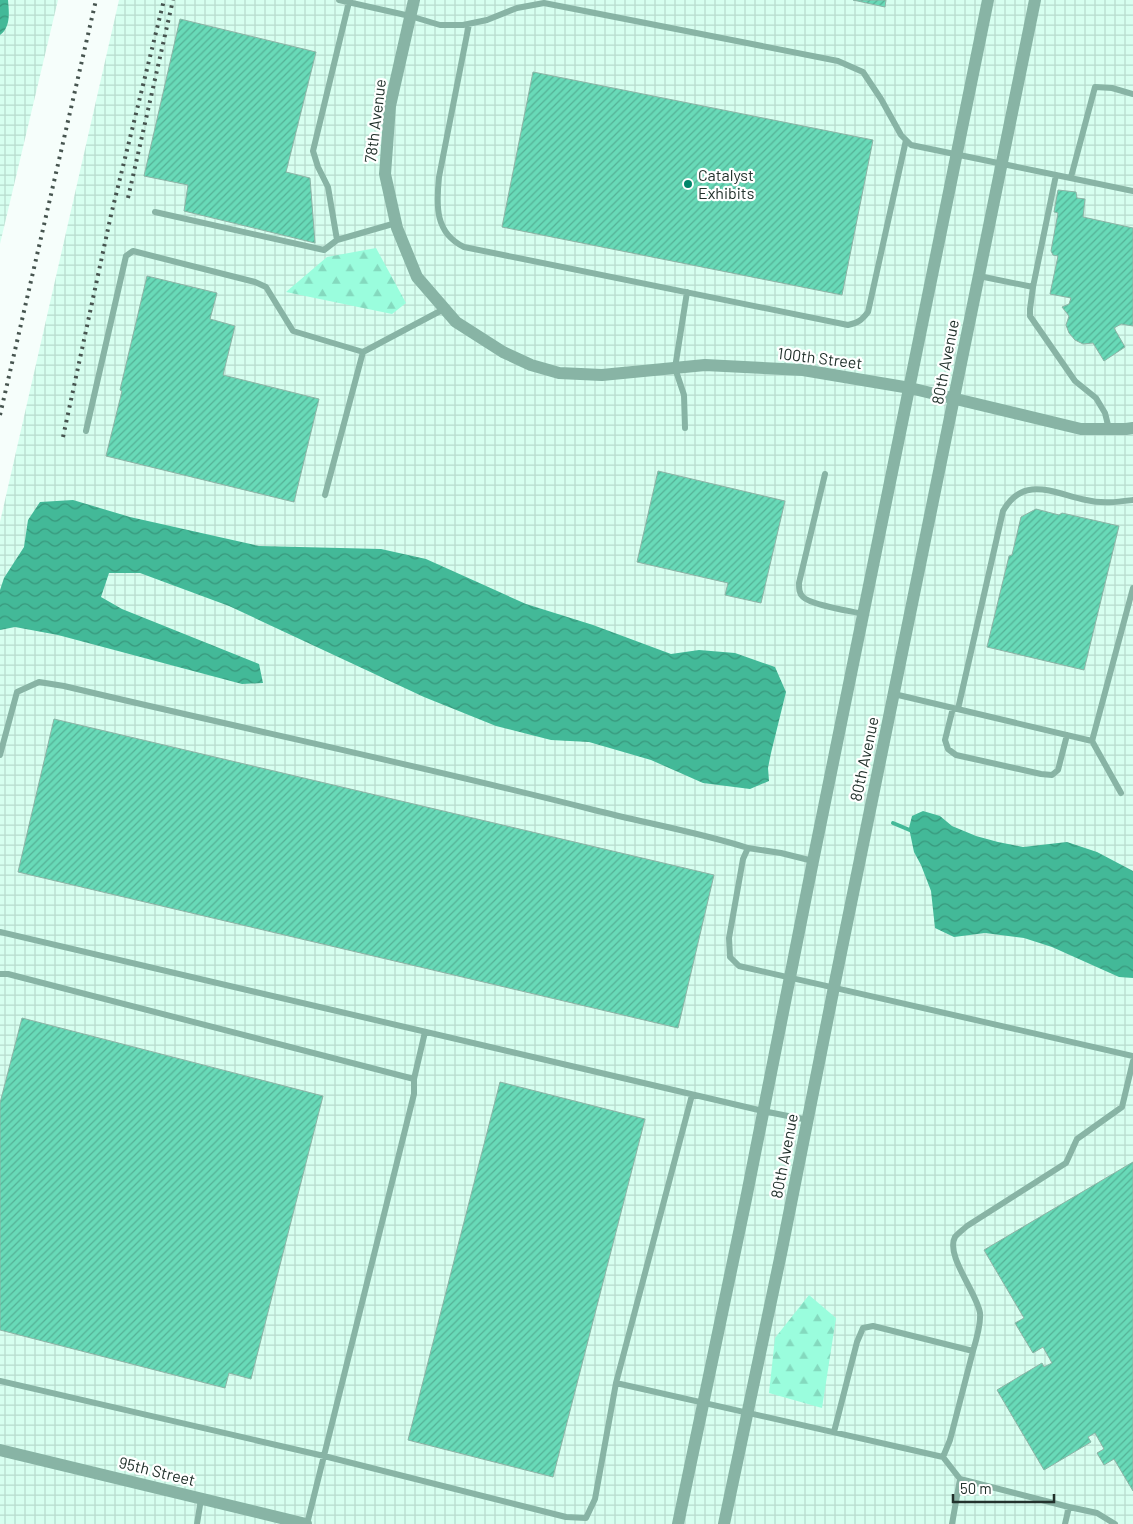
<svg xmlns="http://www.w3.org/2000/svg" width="1133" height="1524" viewBox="0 0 1133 1524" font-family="Barlow,sans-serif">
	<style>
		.industrial { fill: url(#industrial-grid) }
		.forest { fill: url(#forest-firs) }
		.water { fill: url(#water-waves) }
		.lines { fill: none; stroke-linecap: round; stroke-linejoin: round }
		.stream { stroke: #43b998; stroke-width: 4 }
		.building { fill: url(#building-hatch); stroke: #8cb4a6 }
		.service { stroke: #88b4a5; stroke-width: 6 }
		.minor { stroke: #88b4a5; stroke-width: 12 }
		.tertiary { stroke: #88b4a5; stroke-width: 12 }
		.rail { stroke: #475550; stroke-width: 4; stroke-dasharray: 2.5 5; stroke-linecap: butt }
		.poi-dot { fill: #008569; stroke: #fff; stroke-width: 2 }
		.labels { text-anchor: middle; stroke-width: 4.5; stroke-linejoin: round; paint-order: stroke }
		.street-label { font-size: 16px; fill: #22322c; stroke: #fff }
		.poi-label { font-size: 16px; fill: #22322c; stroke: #fff; text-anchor: start }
	</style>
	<defs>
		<pattern id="industrial-grid" width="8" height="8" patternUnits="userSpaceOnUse" patternTransform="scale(1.25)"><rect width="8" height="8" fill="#d7fff0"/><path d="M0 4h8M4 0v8" fill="none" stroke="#b8dbce"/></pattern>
		<pattern id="forest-firs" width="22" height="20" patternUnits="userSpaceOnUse" patternTransform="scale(1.25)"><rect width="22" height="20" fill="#9afddd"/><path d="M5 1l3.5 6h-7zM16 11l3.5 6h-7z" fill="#84d9be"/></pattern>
		<pattern id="water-waves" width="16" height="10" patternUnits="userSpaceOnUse" patternTransform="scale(1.25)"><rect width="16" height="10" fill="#43b998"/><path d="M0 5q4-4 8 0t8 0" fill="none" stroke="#38977c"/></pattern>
		<pattern id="building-hatch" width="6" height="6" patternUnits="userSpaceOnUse" patternTransform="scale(1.25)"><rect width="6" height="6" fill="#68dab8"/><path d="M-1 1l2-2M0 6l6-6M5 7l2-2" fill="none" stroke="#55b196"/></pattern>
	</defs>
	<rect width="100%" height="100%" fill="#f6fefb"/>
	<path class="industrial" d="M 0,0 L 58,0 L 0,244 Z
		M 119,0 L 1133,0 L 1133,1524 L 0,1524 L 0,522 Z"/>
	<path class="forest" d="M 376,248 L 406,303 L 392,314 L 286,292 L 327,257 Z
		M 809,1295 L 836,1318 L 822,1408 L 769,1393 L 775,1338 Z"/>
	<path class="water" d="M 0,0 L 8,0 C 9,12 11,27 0,35 Z
		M 73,500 L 130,517 L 259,546 L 381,549 L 426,559 L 526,604 L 593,625 L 671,654 L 699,650 L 735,653 L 775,667 L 786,692 L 771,753 L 768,768 L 769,781 L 750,789 L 703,783 L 651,760 L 589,742 L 551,740 L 496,726 L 424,697 L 229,606 L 140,573 L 109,573 L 101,597 L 122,609 L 259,664 L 263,683 L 242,684 L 58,635 L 15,627 L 0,630 L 0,590 L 4,578 L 24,547 L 28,520 L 40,502 Z
		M 923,811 L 940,816 L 952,826 L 976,836 L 998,842 L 1023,847 L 1067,842 L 1097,852 L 1133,871 L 1133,978 L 1119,977 L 1052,947 L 1024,938 L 985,933 L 954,937 L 935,928 L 931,891 L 921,865 L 914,852 L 909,828 L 912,816 Z"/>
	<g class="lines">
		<path class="stream" d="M 893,823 L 912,831"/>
	</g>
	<path class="building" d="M 853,0 L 886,0 L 885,7 Z
		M 180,19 L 316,52 L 286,172 L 310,178 L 315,243 L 184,211 L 188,185 L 144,176 Z
		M 533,72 L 873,140 L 842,295 L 502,227 Z
		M 1058,190 L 1076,192 L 1077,198 L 1085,199 L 1083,217 L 1133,228 L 1133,326 L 1121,324 L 1114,328 L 1125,347 L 1104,361 L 1093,343 L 1083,344 L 1075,340 L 1069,333 L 1066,325 L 1069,316 L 1062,307 L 1069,304 L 1071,298 L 1050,294 L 1058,256 L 1053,255 L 1051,251 L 1058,213 L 1054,212 Z
		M 147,276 L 217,293 L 210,319 L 235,326 L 223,375 L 319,399 L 294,502 L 106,456 L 122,391 L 120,390 Z
		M 658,471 L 785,501 L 761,603 L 725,595 L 728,583 L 637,562 Z
		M 1036,509 L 1059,515 L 1062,513 L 1119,526 L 1084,670 L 987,647 L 1009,556 L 1012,555 L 1021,517 Z
		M 54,719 L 714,875 L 678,1028 L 18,872 Z
		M 22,1018 L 323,1096 L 251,1379 L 229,1373 L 225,1388 L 0,1330 L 0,1103 Z
		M 500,1082 L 645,1119 L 553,1477 L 408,1440 Z
		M 1133,1162 L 1133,1491 L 1114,1459 L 1104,1465 L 1097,1453 L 1104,1449 L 1095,1433 L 1088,1437 L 1091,1442 L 1044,1470 L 997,1390 L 1042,1363 L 1044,1367 L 1052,1363 L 1043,1347 L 1033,1353 L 1015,1323 L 1024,1318 L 984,1250 Z"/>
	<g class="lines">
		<path class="service" d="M 339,0 L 410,16 L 440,25 L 463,25 L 487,20 L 517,8 L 544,3 L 838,61 L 863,72 L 881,99 L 901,135 L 911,145 L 1056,175 L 1033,287
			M 349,2 L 313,151 L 318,167 L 328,187 L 337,240 L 396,223
			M 469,24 L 439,177 C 436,206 435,233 464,247 L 848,325 C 858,323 862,320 868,312 L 906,140
			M 1056,175 L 1133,191
			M 1071,177 L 1095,87 L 1112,88 L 1133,94
			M 155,212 L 324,250 L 337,240
			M 979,276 L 1033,287 L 1030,309 L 1030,316 L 1075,381 L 1096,398 L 1105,413 L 1109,429
			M 685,428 L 684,395 L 675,368 L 687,292
			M 86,431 L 126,256 L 133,251 L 255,282 L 266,287 L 293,331 L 363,352
			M 825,474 L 799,583 C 799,589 799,593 803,597 C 811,605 851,611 863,614
			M 325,495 L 363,352 L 444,309
			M 894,694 L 1092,741 L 1133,588
			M 953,708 L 945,740 L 948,749 L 956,755 L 1041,774 L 1052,775 L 1058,770 L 1067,735
			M 958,709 L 1003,511 C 1024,474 1055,494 1086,500 C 1102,504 1117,502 1133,500
			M 1092,741 L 1121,793
			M 0,755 L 17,692 L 39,682 L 64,686 C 240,728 418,765 594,810 C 645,823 698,832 748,848
			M 813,861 L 781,853 L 748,848 L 743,859 L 729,938 L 730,957 L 739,966 L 1133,1056
			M 0,932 L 763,1111 L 808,1120
			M 0,974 L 8,974 L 414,1079 L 414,1094 L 307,1524
			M 414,1079 L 425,1032
			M 973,1351 C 976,1341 981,1324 980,1313 C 977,1293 945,1255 955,1237 C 958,1233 964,1229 967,1226 L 1066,1163 L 1077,1139 L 1122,1107 L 1133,1061
			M 0,1381 L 324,1456 L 566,1517 L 586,1518 L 595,1499 L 616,1383 L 692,1095
			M 616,1383 L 943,1457 L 960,1479 L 952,1524
			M 834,1432 L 857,1342 L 863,1328 L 873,1326 L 973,1351 L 950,1440 L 943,1457
			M 960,1479 L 1069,1507 L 1065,1524
			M 1069,1507 L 1097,1513 L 1115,1524
			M 197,1524 L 201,1499"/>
		<path class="minor" d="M 414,0 L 390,106 L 385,174 L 397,228 L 417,277 L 456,322 L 503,352 L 531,365 L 559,373 L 602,375 L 705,365 L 803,370 L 910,388"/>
		<path class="tertiary" d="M 910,388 L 1081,429 L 1126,429 L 1133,428
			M 0,1450 L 306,1524
			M 678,1524 L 746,1199 L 813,861 L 988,0
			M 724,1524 L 782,1249 L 834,987 L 1035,0"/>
		<path class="rail" d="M 128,198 L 173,0
			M 0,415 L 96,0
			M 63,437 L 111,215 L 164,0"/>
	</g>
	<circle class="poi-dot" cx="688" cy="184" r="5"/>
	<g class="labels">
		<g class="street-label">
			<text transform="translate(375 121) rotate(-83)" y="6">78th Avenue</text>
			<text transform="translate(820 358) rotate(7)" y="6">100th Street</text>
			<text transform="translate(945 362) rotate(-79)" y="6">80th Avenue</text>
			<text transform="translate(864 759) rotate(-78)" y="6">80th Avenue</text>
			<text transform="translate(784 1156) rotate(-79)" y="6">80th Avenue</text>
			<text transform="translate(157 1471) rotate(14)" y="6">95th Street</text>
		</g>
		<g class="poi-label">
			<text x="698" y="181">Catalyst<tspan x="698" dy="18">Exhibits</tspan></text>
		</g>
	</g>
	<path d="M953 1494v8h101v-8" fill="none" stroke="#22322c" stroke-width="2.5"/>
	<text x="960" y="1494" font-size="15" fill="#22322c" stroke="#ffffff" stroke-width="4" paint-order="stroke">50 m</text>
</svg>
